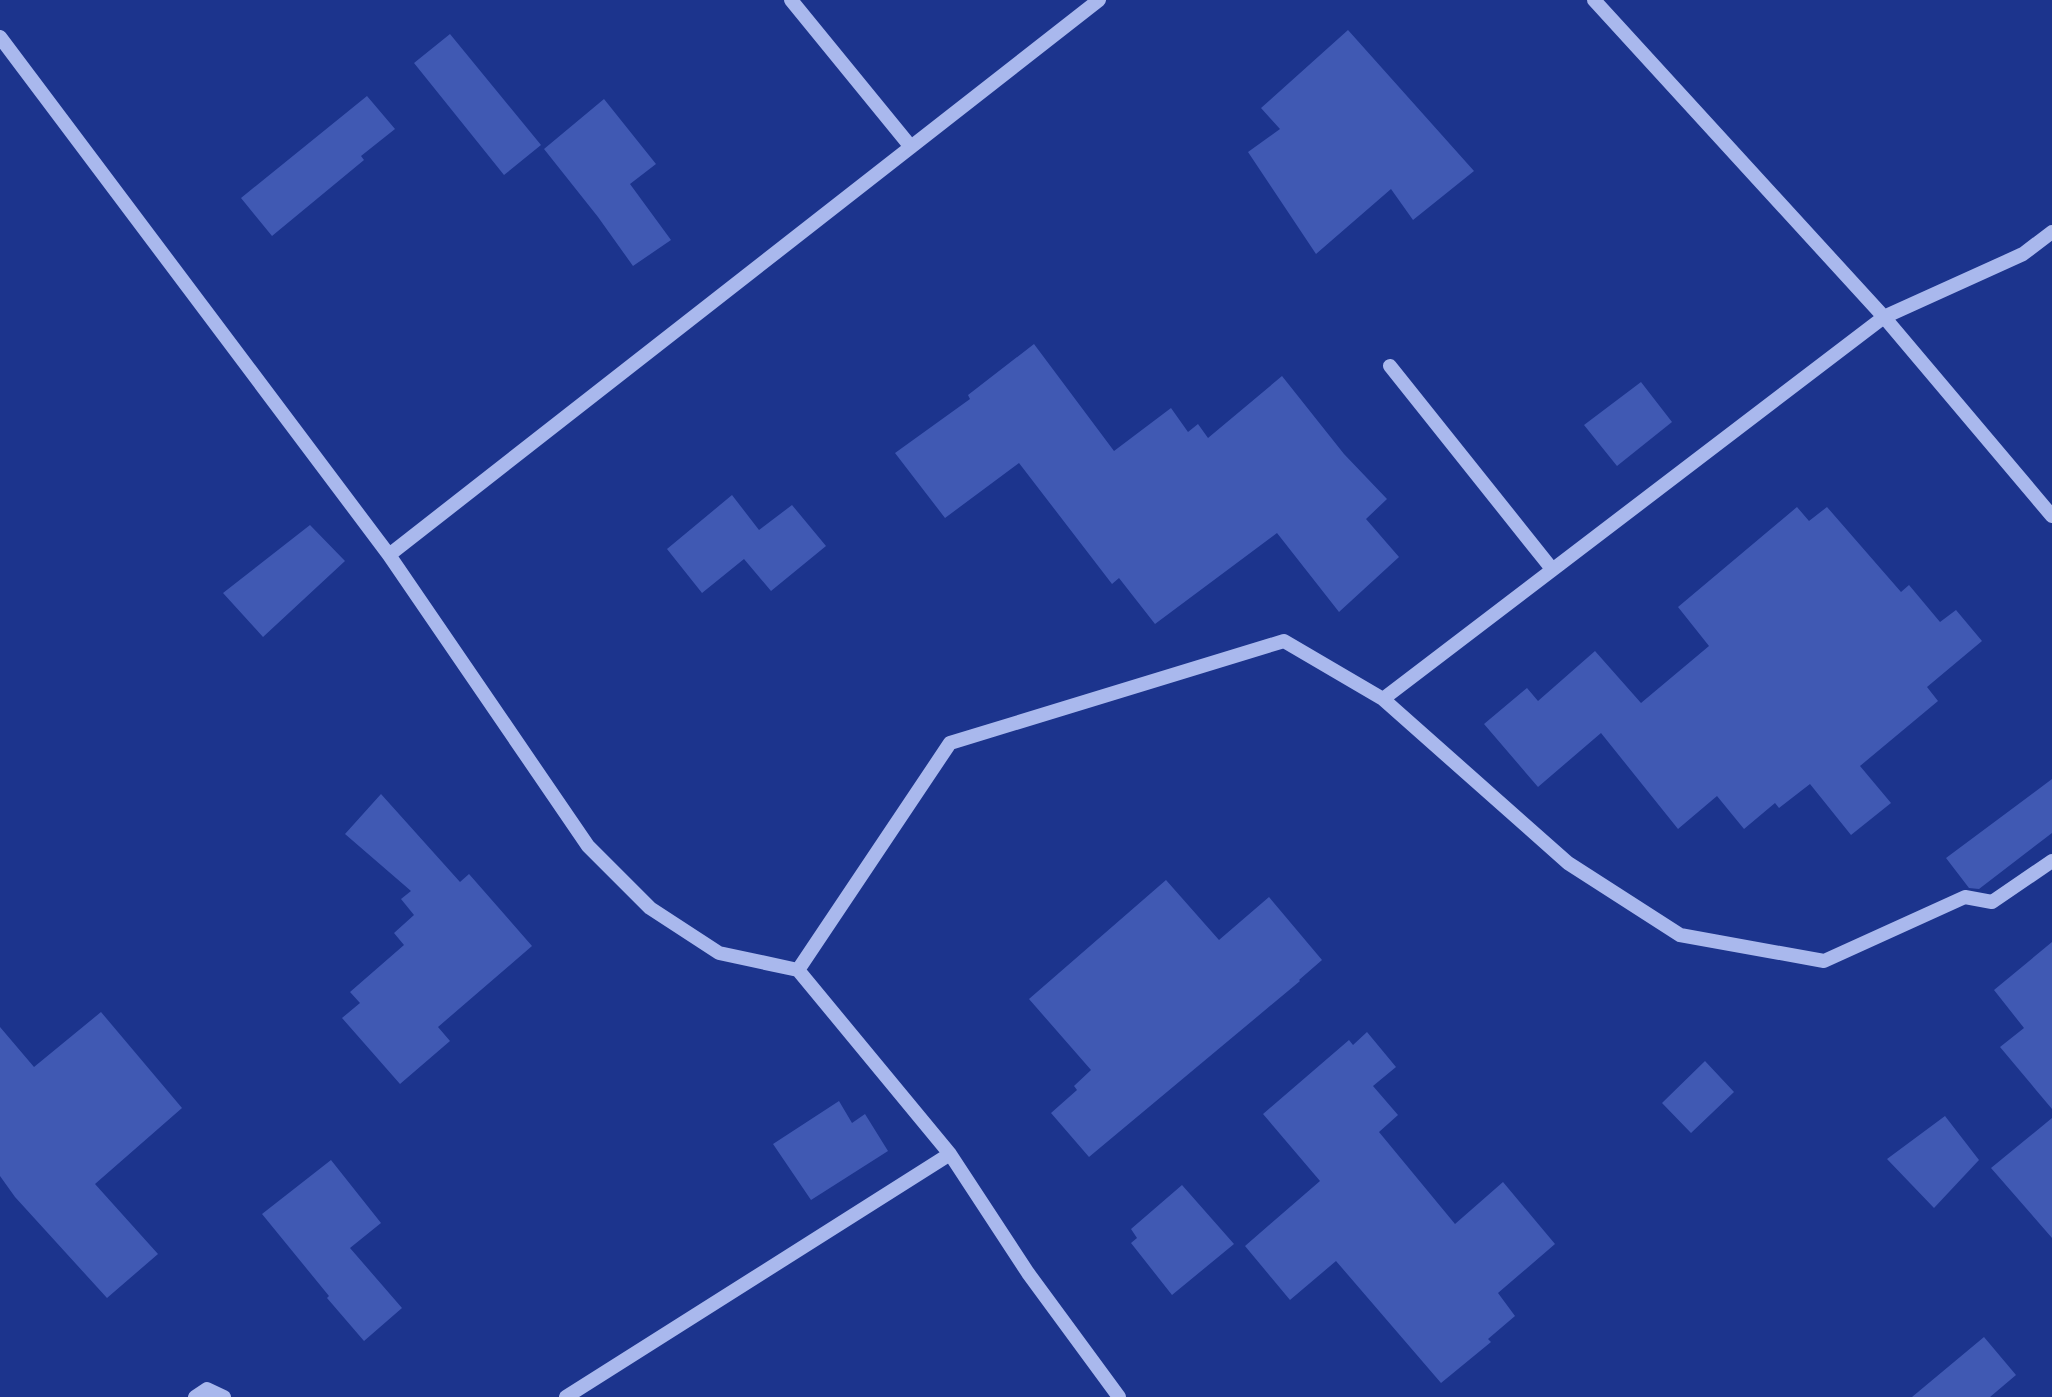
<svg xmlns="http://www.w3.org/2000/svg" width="2052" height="1397" viewBox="0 0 2052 1397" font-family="Mulish,sans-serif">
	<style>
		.building { fill: #4059b3 }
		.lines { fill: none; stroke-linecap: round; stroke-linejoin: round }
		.minor { stroke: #a9b8ed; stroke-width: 14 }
	</style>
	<rect width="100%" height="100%" fill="#1c348d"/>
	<path class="building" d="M 1348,30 L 1474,171 L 1413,220 L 1391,189 L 1316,254 L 1248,152 L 1280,129 L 1261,108 Z
		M 450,34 L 541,145 L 504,175 L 414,63 Z
		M 367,96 L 395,129 L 361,156 L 364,160 L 272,236 L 241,198 Z
		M 604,99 L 656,164 L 630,184 L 671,240 L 633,266 L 598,217 L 544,149 Z
		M 1034,344 L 1114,451 L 1171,408 L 1188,432 L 1198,424 L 1208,438 L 1282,376 L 1344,454 L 1387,499 L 1366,519 L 1399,557 L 1339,612 L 1277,533 L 1155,624 L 1119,578 L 1112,584 L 1019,463 L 945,518 L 895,453 L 970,399 L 968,395 Z
		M 1641,382 L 1672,422 L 1617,466 L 1584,425 Z
		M 732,495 L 759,530 L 792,505 L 826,546 L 771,591 L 744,559 L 702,593 L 667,549 Z
		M 1797,507 L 1809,521 L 1827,507 L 1901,592 L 1909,585 L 1940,622 L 1956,610 L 1982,641 L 1927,687 L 1938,701 L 1860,766 L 1891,803 L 1851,835 L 1810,784 L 1779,808 L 1775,803 L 1744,829 L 1717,796 L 1678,829 L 1601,733 L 1538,787 L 1484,724 L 1527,688 L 1538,701 L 1595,651 L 1641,703 L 1709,646 L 1678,607 Z
		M 310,525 L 345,561 L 263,637 L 223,593 Z
		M 2052,779 L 2052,833 L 1979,889 L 1969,888 L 1946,858 Z
		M 381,794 L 460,882 L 469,874 L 532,946 L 438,1027 L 450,1041 L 400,1084 L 342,1018 L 360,1003 L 350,992 L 404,945 L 394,933 L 414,915 L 401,899 L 411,891 L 345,834 Z
		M 1166,880 L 1219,940 L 1269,897 L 1322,960 L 1299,980 L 1300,981 L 1089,1157 L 1051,1113 L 1077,1090 L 1074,1086 L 1091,1070 L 1029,999 Z
		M 2052,942 L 2052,1109 L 2000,1047 L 2024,1028 L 1994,990 Z
		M 101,1012 L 182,1108 L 95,1184 L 158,1254 L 107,1298 L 15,1197 L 0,1176 L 0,1027 L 34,1067 Z
		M 1367,1032 L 1396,1067 L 1373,1086 L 1398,1115 L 1379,1132 L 1455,1224 L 1503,1182 L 1555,1244 L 1498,1293 L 1515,1316 L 1488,1339 L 1491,1342 L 1441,1383 L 1336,1261 L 1290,1300 L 1245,1246 L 1320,1181 L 1263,1114 L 1349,1040 L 1353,1045 Z
		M 1705,1061 L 1734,1092 L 1691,1133 L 1662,1103 Z
		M 839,1101 L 852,1123 L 865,1114 L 888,1151 L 811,1200 L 773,1144 Z
		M 1945,1116 L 1979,1160 L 1934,1208 L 1887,1159 Z
		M 2052,1118 L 2052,1238 L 1991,1168 Z
		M 331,1160 L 381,1223 L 350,1248 L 402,1308 L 364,1341 L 327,1298 L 329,1296 L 262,1214 Z
		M 1182,1185 L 1234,1244 L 1172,1295 L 1131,1243 L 1137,1238 L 1131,1229 Z
		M 1984,1337 L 2016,1375 L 1990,1397 L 1912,1397 Z"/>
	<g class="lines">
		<path class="minor" d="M 791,0 L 911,147
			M 1594,0 L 1884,317 L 2052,516
			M 0,37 L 389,555 L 588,846 L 650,908 L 719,953 L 798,970 L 950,1154 L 1028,1273 L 1119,1397
			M 1390,366 L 1552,569
			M 389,555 L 1099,0
			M 1383,699 L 1884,317 L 2023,254 L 2052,232
			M 798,970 L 950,743 L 1284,641 L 1383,699 L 1568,863 L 1680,935 L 1824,961 L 1965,897 L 1992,902 L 2052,861
			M 195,1397 L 207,1389 L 224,1397
			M 566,1397 L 950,1154"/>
	</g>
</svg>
